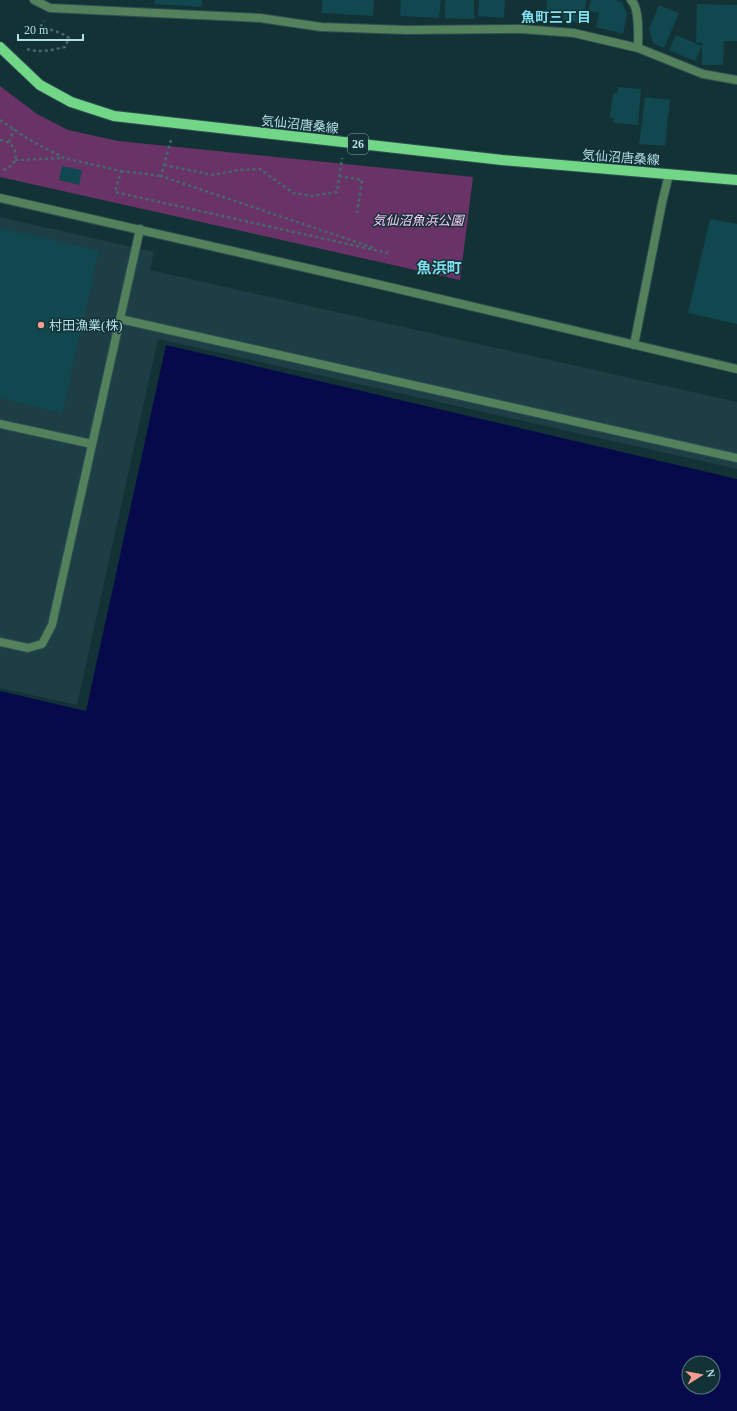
<svg xmlns="http://www.w3.org/2000/svg" width="737" height="1411" viewBox="0 0 737 1411" font-family="'Times New Roman','Noto Sans JP',serif">
	<style>
		.built { fill: #1c3e44 }
		.green { fill: #6a3368 }
		.water { fill: #070a4a; fill-rule: evenodd }
		.building { fill: #11474e }
		.lines { fill: none; stroke-linecap: round; stroke-linejoin: round }
		.minor-casing { stroke: #2d4e52; stroke-width: 10 }
		.tertiary-casing { stroke: #2d4e52; stroke-width: 10 }
		.primary-casing { stroke: #2d4e52; stroke-width: 12 }
		.path { stroke: #45686d; stroke-width: 2.5; stroke-dasharray: 3 3; stroke-linecap: butt }
		.minor { stroke: #53815b; stroke-width: 8 }
		.tertiary { stroke: #53815b; stroke-width: 8 }
		.primary { stroke: #71d786; stroke-width: 10 }
		.poi-dot { fill: #f59d8f; stroke: #133236; stroke-width: 1.5 }
		.labels { text-anchor: middle; stroke-width: 3; stroke-linejoin: round; paint-order: stroke }
		.shield { fill: #133236; stroke: #84abb2; stroke-width: 1 }
		.shield-label { font-size: 12px; font-weight: bold; fill: #b4dfe7 }
		.street-label { font-size: 13px; fill: #b4dfe7; stroke: #133236 }
		.park-label { font-size: 13px; font-style: italic; fill: #ffcafb; stroke: #133236 }
		.poi-label { font-size: 13px; fill: #b4dfe7; stroke: #133236; text-anchor: start }
		.neighbourhood-label { font-size: 14px; font-weight: bold; fill: #80dfee; stroke: #133236 }
		.quarter-label { font-size: 15px; font-weight: bold; fill: #80dfee; stroke: #133236 }
	</style>
	<rect width="100%" height="100%" fill="#133236"/>
	<path class="built" d="M 0,217 L 154,252 L 150,270 L 737,402 L 737,469 L 158,339 L 77,705 L 0,688 Z"/>
	<path class="green" d="M 0,86 L 37,114 L 68,130 L 118,141 L 473,177 L 460,280 L 0,177 Z"/>
	<path class="water" d="M 166,345 L 737,479 L 737,1411 L 0,1411 L 0,691 L 86,711 ZM 689,1363 L 713,1363 L 713,1387 L 689,1387 Z"/>
	<path class="building" d="M 155,0 L 202,0 L 202,7 L 154,4 Z
		M 322,0 L 374,0 L 373,16 L 322,13 Z
		M 401,0 L 441,0 L 439,18 L 400,16 Z
		M 445,0 L 474,0 L 474,19 L 445,18 Z
		M 479,0 L 505,0 L 504,18 L 478,16 Z
		M 547,0 L 586,0 L 584,24 L 563,20 L 563,14 L 546,11 Z
		M 591,0 L 615,0 L 622,2 L 627,14 L 623,34 L 596,27 L 599,13 L 588,11 Z
		M 697,4 L 737,5 L 737,41 L 724,41 L 723,65 L 702,65 L 702,43 L 696,42 Z
		M 659,5 L 679,13 L 664,48 L 653,43 L 649,29 Z
		M 676,35 L 702,46 L 695,61 L 669,50 Z
		M 618,87 L 641,89 L 638,125 L 613,123 L 614,118 L 610,118 L 613,93 L 617,94 Z
		M 645,97 L 670,100 L 665,146 L 639,144 Z
		M 62,166 L 82,170 L 79,185 L 59,180 Z
		M 710,219 L 737,224 L 737,324 L 688,313 Z
		M 0,228 L 99,251 L 62,413 L 0,398 Z"/>
	<g class="lines">
		<g class="minor-casing">
			<path id="minor" d="M 34,0 L 50,8 L 260,18 L 321,27 L 406,30 L 521,29 L 574,33 L 638,48 L 703,74 L 737,80
				M 631,0 C 640,8 638,36 638,48
				M 120,319 L 737,458
				M 634,345 L 662,203 L 669,174
				M 0,424 L 92,444"/>
		</g>
		<g class="tertiary-casing">
			<path id="tertiary" d="M 0,198 L 381,285 L 737,369
				M 0,642 L 28,648 L 42,644 L 52,625 L 140,229"/>
		</g>
		<g class="primary-casing">
			<path id="primary" d="M 0,47 L 40,85 L 71,102 L 114,116 L 502,160 L 737,180"/>
		</g>
		<path class="path" d="M 27,49 C 40,53 52,50 65,47 L 69,38 C 61,32 50,30 41,26 L 44,21
			M 0,120 L 28,139 L 64,158 L 121,171 L 115,192 L 388,253
			M 0,140 C 21,142 21,169 0,170
			M 171,140 L 161,176 L 374,248
			M 9,142 L 14,129
			M 15,160 L 64,158
			M 164,165 L 213,175 L 239,170 L 260,169 L 293,193 L 312,196 L 337,192 L 342,158
			M 121,171 L 161,176
			M 339,176 L 362,180 L 357,213"/>
		<use href="#minor" class="minor"/>
		<use href="#tertiary" class="tertiary"/>
		<use href="#primary" class="primary"/>
	</g>
	<circle class="poi-dot" cx="41" cy="325" r="4"/>
	<g class="labels">
		<rect class="shield" x="348" y="134" width="20" height="20" rx="3"/>
		<g class="shield-label">
			<text x="358" y="148">26</text>
		</g>
		<g class="street-label">
			<text transform="translate(300 124) rotate(6)" y="5">気仙沼唐桑線</text>
			<text transform="translate(621 157) rotate(4)" y="5">気仙沼唐桑線</text>
		</g>
		<g class="park-label">
			<text x="418" y="225">気仙沼魚浜公園</text>
		</g>
		<g class="poi-label">
			<text x="49" y="330">村田漁業(株)</text>
		</g>
		<g class="neighbourhood-label">
			<text x="556" y="22">魚町三丁目</text>
		</g>
		<g class="quarter-label">
			<text x="439" y="273">魚浜町</text>
		</g>
	</g>
	<g transform="translate(701 1375) rotate(79)"><circle r="19" fill="#133236" stroke="#53777d"/>
	<path d="M0-3L7 15L0 10L-7 15Z" fill="#f59d8f"/>
	<text y="-6" font-size="11" font-weight="bold" text-anchor="middle" fill="#b4dfe7">N</text>
	</g>
	<path d="M18 34v6h65v-6" fill="none" stroke="#b4dfe7" stroke-width="2"/>
	<text x="24" y="34" font-size="12" fill="#b4dfe7" stroke="#133236" stroke-width="3" paint-order="stroke">20 m</text>
</svg>
